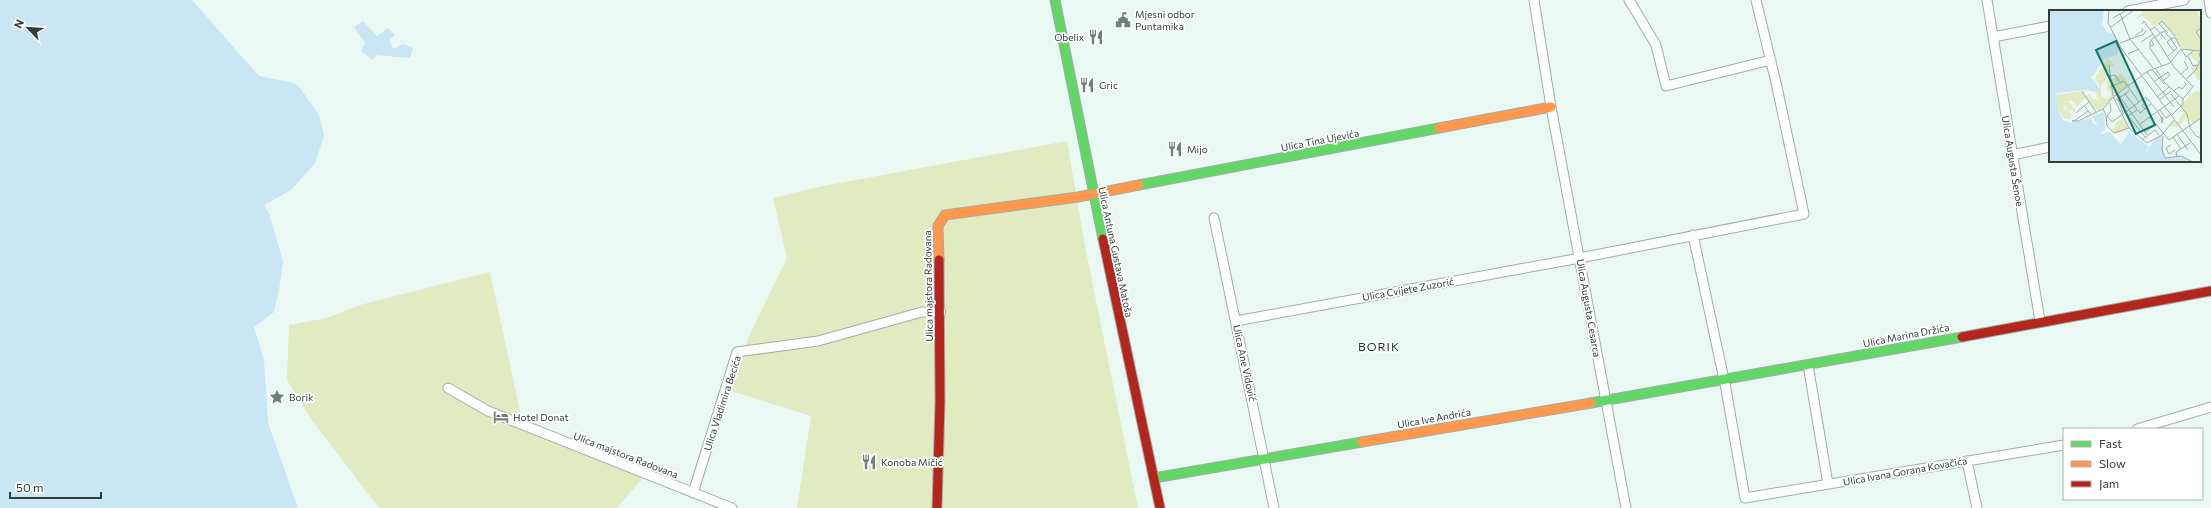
<svg xmlns="http://www.w3.org/2000/svg" width="2211" height="508" viewBox="0 0 2211 508" font-family="Commissioner,sans-serif">
	<style>
		.green { fill: #e2eac2 }
		.water { fill: #cae5f4 }
		.lines { fill: none; stroke-linecap: round; stroke-linejoin: round }
		.street-casing { stroke: #a1ada9; stroke-width: 11 }
		.fast-casing { stroke: #a1ada9; stroke-width: 11 }
		.slow-casing { stroke: #a1ada9; stroke-width: 11 }
		.jam-casing { stroke: #a1ada9; stroke-width: 11 }
		.street { stroke: #fcfefd; stroke-width: 9 }
		.fast { stroke: #63d668; stroke-width: 9 }
		.slow { stroke: #ff974d; stroke-width: 9 }
		.jam { stroke: #b3261e; stroke-width: 9 }
		.labels { text-anchor: middle; stroke-width: 3.5; stroke-linejoin: round; paint-order: stroke }
		.poi-label { font-size: 10px; fill: #303e3a; stroke: #fff; text-anchor: start }
		.street-label { font-size: 10px; fill: #303e3a; stroke: #fff }
		.quarter-label { font-size: 12px; letter-spacing: 1px; fill: #18352e; stroke: #fff }
		.inset-river { fill: none; stroke: #cae5f4; stroke-width: 2 }
		.inset-road { fill: none; stroke: #9faea9; stroke-width: 1 }
		.view { fill: #0f766e; fill-opacity: 0.15; stroke: #0f766e; stroke-width: 2 }
		.inset-edge { fill: none; stroke: #303e3a; stroke-width: 2 }
	</style>
	<rect width="100%" height="100%" fill="#e9f8f3"/>
	<path class="green" d="M 1067,141 L 1085,246 L 1138,508 L 797,508 L 811,416 L 731,391 L 748,338 L 787,258 L 773,198 L 823,186 Z
		M 490,272 L 521,416 L 643,478 L 617,508 L 379,508 L 311,419 L 287,380 L 289,325 L 327,318 L 360,305 Z"/>
	<path class="water" d="M 0,0 L 192,0 L 259,76 L 295,83 L 300,88 L 319,115 L 324,136 L 315,163 L 291,190 L 264,205 L 269,213 L 283,261 L 279,290 L 274,312 L 254,327 L 264,360 L 268,423 L 298,508 L 0,508 Z
		M 363,21 L 377,36 L 388,28 L 395,35 L 389,40 L 393,49 L 403,44 L 413,48 L 410,58 L 376,55 L 373,60 L 361,51 L 365,43 L 354,27 Z"/>
	<g class="lines">
		<g class="street-casing">
			<path id="street" d="M 1534,0 L 1551,107 L 1626,508
				M 1629,0 L 1656,45 L 1666,86 L 1771,60
				M 1987,0 L 2040,321
				M 2209,0 L 2211,13
				M 2128,11 L 2184,0
				M 1993,37 L 2050,26
				M 2012,155 L 2050,147
				M 1214,218 L 1274,508
				M 1693,235 L 1726,389 L 1745,498 L 2064,445
				M 1236,321 L 1580,258 L 1804,214 L 1777,87 L 1756,0
				M 1808,365 L 1828,484
				M 448,388 L 488,411 L 732,508
				M 2137,429 L 2211,407
				M 1967,461 L 1977,508
				M 693,493 L 737,352 L 818,341 L 922,312 L 941,312"/>
		</g>
		<g class="fast-casing">
			<path id="fast" d="M 1055,0 L 1103,239
				M 1139,185 L 1439,128
				M 1591,403 L 1962,337
				M 1154,478 L 1362,442"/>
		</g>
		<g class="slow-casing">
			<path id="slow" d="M 1439,128 L 1551,107
				M 939,260 L 938,226 L 945,215 L 1078,197 L 1139,185
				M 1362,442 L 1591,403"/>
		</g>
		<g class="jam-casing">
			<path id="jam" d="M 1103,239 L 1160,508
				M 1962,337 L 2211,291
				M 937,508 L 940,402 L 939,260"/>
		</g>
		<use href="#street" class="street"/>
		<use href="#fast" class="fast"/>
		<use href="#slow" class="slow"/>
		<use href="#jam" class="jam"/>
	</g>
	<defs>
		<g id="civic-bare" transform="scale(1.2)"><path d="M-.6-6.5H3V-4.5H.6V-3L4-1V1h2V6H-6V1h2V-1L-.6-3ZM-1.2 2.5V6h2.4V2.5Z" fill="#717f7b" stroke="#fff" stroke-width="2.5" paint-order="stroke"/></g>
		<g id="restaurant-bare" transform="scale(1.2)"><path d="M-5-6h1v4h1v-4h1v4h1v-4h1v5L-1.5 .5V6h-2V.5L-5-1ZM5-6V6H3V1.5H1.5Q1.5-4 5-6Z" fill="#717f7b" stroke="#fff" stroke-width="2.5" paint-order="stroke"/></g>
		<g id="sight-bare" transform="scale(1.2)"><path d="M0-6L1.8-2.2L6-1.7L2.9 1.2L3.7 5.4L0 3.3L-3.7 5.4L-2.9 1.2L-6-1.7L-1.8-2.2Z" fill="#717f7b" stroke="#fff" stroke-width="2.5" paint-order="stroke"/></g>
		<g id="hotel-bare" transform="scale(1.2)"><path d="M-6-4.5h1.5V1H6V5H4.5V3h-9V5H-6ZM-4 0a1.8 1.8 0 1 1 3.6 0ZM.5 0V-2.5h3Q6-2.5 6 0Z" fill="#717f7b" stroke="#fff" stroke-width="2.5" paint-order="stroke"/></g>
	</defs>
	<g fill-rule="evenodd">
		<use href="#civic-bare" x="1123" y="20"/>
		<use href="#restaurant-bare" x="1096" y="37"/>
		<use href="#restaurant-bare" x="1087" y="85"/>
		<use href="#restaurant-bare" x="1175" y="149"/>
		<use href="#sight-bare" x="277" y="397"/>
		<use href="#hotel-bare" x="501" y="417"/>
		<use href="#restaurant-bare" x="869" y="462"/>
	</g>
	<g class="labels">
		<g class="poi-label">
			<text x="1135" y="18">Mjesni odbor<tspan x="1135" dy="12">Puntamika</tspan></text>
			<text x="1084" y="41" text-anchor="end">Obelix</text>
			<text x="1099" y="89">Gric</text>
			<text x="1187" y="153">Mijo</text>
			<text x="289" y="401">Borik</text>
			<text x="513" y="421">Hotel Donat</text>
			<text x="881" y="466">Konoba Mičić</text>
		</g>
		<g class="street-label">
			<text transform="translate(1320 140) rotate(-11)" y="4">Ulica Tina Ujevića</text>
			<text transform="translate(2013 161) rotate(81)" y="4">Ulica Augusta Šenoe</text>
			<text transform="translate(1116 252) rotate(78)" y="4">Ulica Antuna Gustava Matoša</text>
			<text transform="translate(928 286) rotate(-91)" y="4">Ulica majstora Radovana</text>
			<text transform="translate(1408 289) rotate(-10)" y="4">Ulica Cvijete Zuzorić</text>
			<text transform="translate(1589 308) rotate(80)" y="4">Ulica Augusta Cesarca</text>
			<text transform="translate(1906 335) rotate(-11)" y="4">Ulica Marina Držića</text>
			<text transform="translate(1245 363) rotate(78)" y="4">Ulica Ane Vidović</text>
			<text transform="translate(722 403) rotate(-72)" y="4">Ulica Vladimira Becića</text>
			<text transform="translate(1434 418) rotate(-10)" y="4">Ulica Ive Andrića</text>
			<text transform="translate(626 455) rotate(21)" y="4">Ulica majstora Radovana</text>
			<text transform="translate(1905 471) rotate(-10)" y="4">Ulica Ivana Gorana Kovačića</text>
		</g>
		<g class="quarter-label">
			<text x="1379" y="351">BORIK</text>
		</g>
	</g>
	<g transform="translate(2049 10)">
		<rect width="152" height="152" fill="#e9f8f3"/>
		<path d="M 96,0 L 147,0 L 152,9 L 152,18 L 148,21 L 152,29 L 152,71 L 148,69 L 142,58 L 149,53 L 141,44 L 144,41 L 132,38 L 127,27 L 113,11 L 106,17 L 94,6 L 87,9 ZM 59,48 L 65,55 L 60,58 L 60,64 L 56,63 L 57,70 L 52,75 L 52,86 L 58,89 L 63,84 L 57,78 L 59,77 L 57,71 L 65,69 L 65,66 L 73,64 L 80,74 L 50,100 L 45,99 L 37,86 L 41,84 L 44,90 L 49,89 L 47,85 L 51,76 L 46,68 ZM 33,81 L 37,87 L 28,97 L 24,91 L 19,91 L 27,100 L 26,103 L 22,100 L 20,102 L 16,96 L 14,98 L 23,104 L 20,112 L 21,109 L 15,108 L 10,101 L 7,85 ZM 146,81 L 152,82 L 152,108 L 144,114 L 138,107 L 129,117 L 121,116 L 125,110 L 128,113 L 131,110 L 130,108 L 136,102 L 131,96 ZM 74,109 L 80,118 L 68,124 L 62,121 L 67,116 L 66,113 Z" fill="#e2eac2"/>
		<path d="M 0,0 L 55,0 L 53,14 L 58,22 L 66,24 L 71,34 L 68,45 L 55,49 L 43,67 L 41,67 L 46,71 L 50,79 L 48,82 L 38,80 L 7,83 L 10,102 L 14,110 L 23,113 L 42,108 L 44,113 L 49,116 L 43,106 L 54,102 L 57,107 L 55,106 L 56,120 L 51,123 L 49,120 L 52,124 L 61,122 L 72,135 L 80,122 L 100,137 L 95,143 L 98,141 L 106,129 L 113,125 L 115,147 L 132,147 L 143,152 L 0,152 Z" fill="#cae5f4"/>
		<path class="inset-river" d="M 0,104 L 76,152M 0,106 L 72,152M 0,110 L 66,152M 0,115 L 59,152M 0,119 L 51,152M 0,124 L 44,152M 0,128 L 37,152M 0,133 L 30,152"/>
		<path class="inset-road" d="M 60,0 L 59,13 L 72,38 L 152,145M 71,4 L 81,29 L 104,58M 64,8 L 76,1M 93,14 L 95,11 L 106,27 L 115,21 L 122,29 L 128,38 L 119,46M 62,17 L 85,0M 152,18 L 147,22 L 152,29M 101,20 L 106,17 L 117,30M 119,23 L 110,14 L 113,11 L 126,26M 86,26 L 94,20 L 93,18M 101,31 L 101,38 L 113,56M 92,32 L 104,24M 71,33 L 95,24 L 97,20M 101,36 L 105,35 L 102,30 L 106,27 L 125,57 L 143,76M 132,39 L 137,47 L 144,41M 125,41 L 118,32 L 122,29 L 126,27 L 131,37M 79,44 L 90,39M 139,46 L 144,56 L 148,55M 60,55 L 64,86M 106,58 L 116,73 L 134,89M 103,59 L 115,74M 98,62 L 125,97M 132,64 L 139,58 L 135,51M 60,66 L 66,65 L 71,72M 137,69 L 146,61 L 152,49 L 150,43M 106,71 L 119,62 L 121,65 L 114,71M 61,77 L 75,71 L 90,92M 33,81 L 47,102M 124,81 L 130,77 L 133,79 L 137,74 L 135,72M 69,84 L 98,125M 76,84 L 91,103 L 102,94M 122,84 L 138,104 L 141,118 L 147,126 L 152,128M 64,87 L 80,118 L 98,133 L 113,125 L 125,110M 108,87 L 120,77M 134,89 L 145,75M 69,90 L 74,103M 110,90 L 122,81M 66,91 L 80,81M 61,93 L 62,101 L 58,106 L 63,112 L 97,87 L 109,102 L 112,107 L 114,108 L 113,113 L 112,107M 35,95 L 42,105M 54,99 L 57,105 L 58,116 L 65,123 L 80,118M 96,99 L 93,96 L 98,89M 88,100 L 79,106 L 96,127M 111,100 L 117,108 L 121,105M 27,103 L 40,92M 122,106 L 134,94 L 134,89M 101,107 L 120,130 L 152,108M 25,111 L 23,111 L 29,111 L 54,99 L 63,88 L 99,61 L 121,53 L 132,39 L 152,41M 25,111 L 39,101M 91,114 L 130,86M 96,122 L 106,115M 128,124 L 139,140M 114,126 L 113,140 L 116,148 L 132,146 L 144,152M 124,127 L 132,139M 93,130 L 106,120 L 110,125M 122,135 L 117,138 L 120,144 L 126,140M 128,147 L 127,142 L 141,133"/>
		<path class="view" d="M 67,31 L 106,115 L 87,124 L 47,40 Z"/>
		<rect width="152" height="152" class="inset-edge"/>
	</g>
	<rect x="2063" y="428" width="140" height="72" fill="#ffffff" stroke="#acb2b0"/>
	<rect x="2071" y="441" width="20" height="6" fill="#63d668" stroke="#acb2b0"/>
	<text x="2099" y="448" font-size="12" fill="#303e3a">Fast</text>
	<rect x="2071" y="461" width="20" height="6" fill="#ff974d" stroke="#acb2b0"/>
	<text x="2099" y="468" font-size="12" fill="#303e3a">Slow</text>
	<rect x="2071" y="481" width="20" height="6" fill="#b3261e" stroke="#acb2b0"/>
	<text x="2099" y="488" font-size="12" fill="#303e3a">Jam</text>
	<g transform="translate(28 28) rotate(295)" stroke="#ffffff" stroke-width="3" paint-order="stroke">
	<path d="M0-3L7 15L0 10L-7 15Z" fill="#303e3a"/>
	<text y="-6" font-size="11" font-weight="bold" text-anchor="middle" fill="#303e3a">N</text>
	</g>
	<path d="M10 492v6h91v-6" fill="none" stroke="#303e3a" stroke-width="2"/>
	<text x="16" y="492" font-size="12" fill="#303e3a" stroke="#ffffff" stroke-width="3" paint-order="stroke">50 m</text>
</svg>
